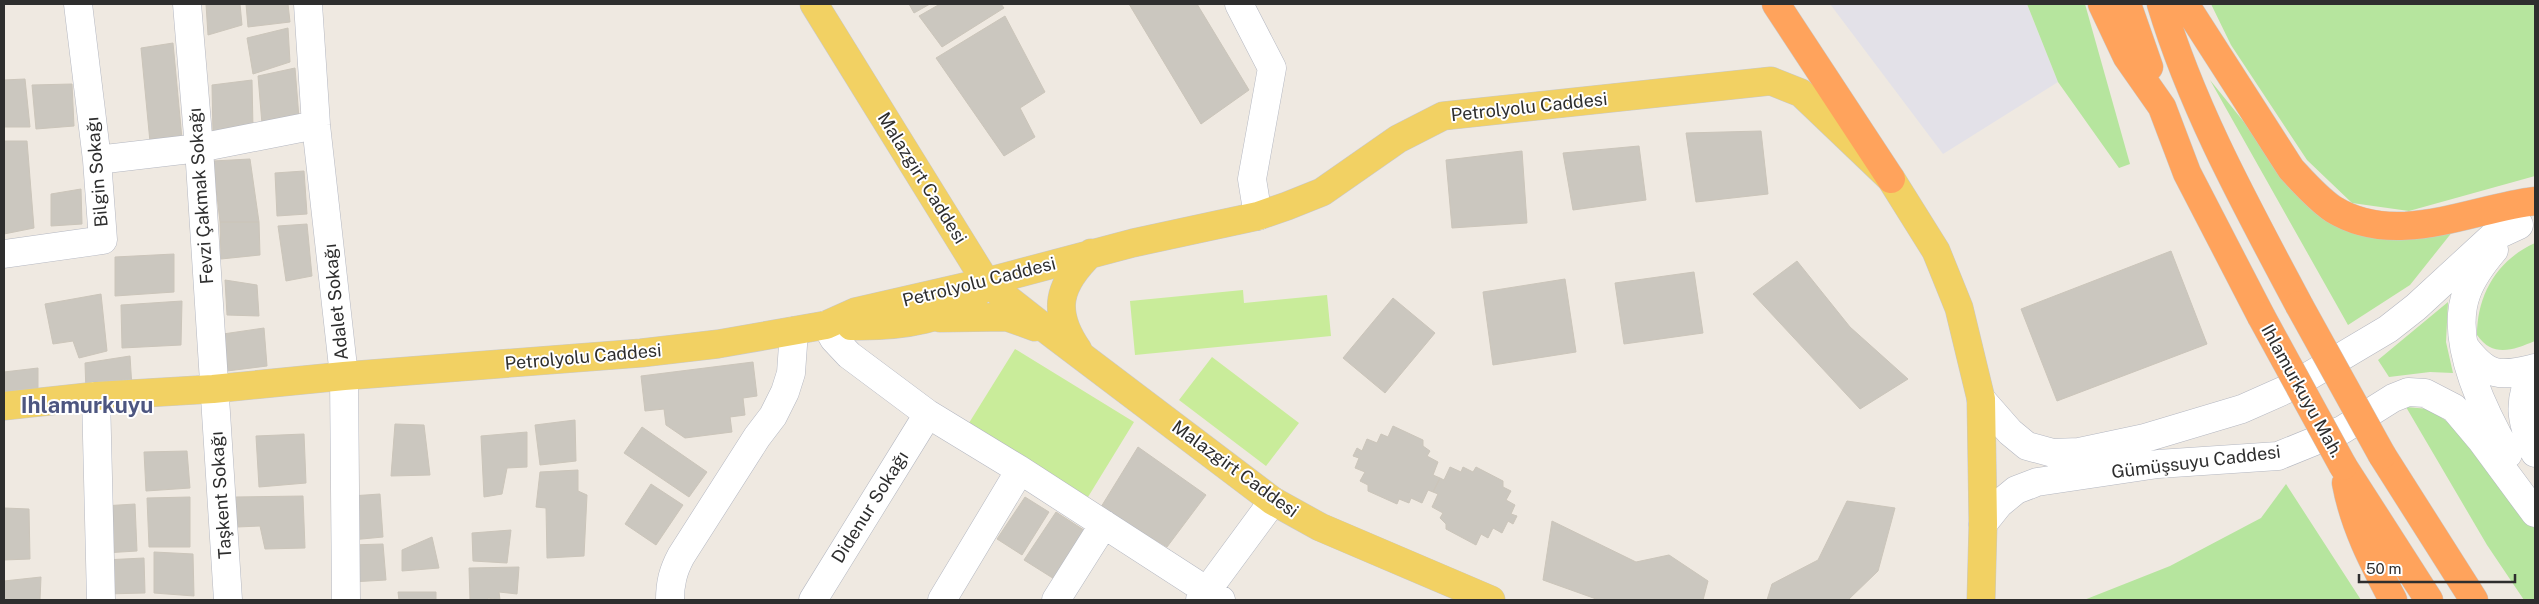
<svg xmlns="http://www.w3.org/2000/svg" width="2539" height="604" viewBox="0 0 2539 604" font-family="'Public Sans',sans-serif">
	<style>
		.industrial { fill: #e3e1e8 }
		.green { fill: #b6e59e }
		.pitch { fill: #c9ec9a }
		.building { fill: #cbc7bf; stroke: #cbc5ba }
		.lines { fill: none; stroke-linecap: round; stroke-linejoin: round }
		.minor-casing { stroke: #b4b7c1; stroke-width: 29 }
		.major-casing { stroke: #c9c9c9; stroke-width: 29 }
		.highway-casing { stroke: #c9c9c9; stroke-width: 29 }
		.minor { stroke: #fff; stroke-width: 28 }
		.major { stroke: #f2d163; stroke-width: 28 }
		.highway { stroke: #ffa35c; stroke-width: 28 }
		.highway-bridge-casing { stroke: #c9c9c9; stroke-width: 29; stroke-linecap: butt }
		.highway-bridge { stroke: #ffa35c; stroke-width: 28 }
		.labels { text-anchor: middle; stroke-width: 4; stroke-linejoin: round; paint-order: stroke }
		.street-label { font-size: 18px; fill: #2e2e2e; stroke: #fff }
		.district-label { font-size: 22px; font-weight: bold; fill: #4d5680; stroke: #fff }
	</style>
	<rect width="100%" height="100%" fill="#efe9e1"/>
	<path class="industrial" d="M 1830,4 L 2027,4 L 2058,82 L 1943,154 Z"/>
	<path class="green" d="M 2027,4 L 2085,4 L 2130,164 L 2119,168 L 2058,82 Z
		M 2211,4 L 2535,4 L 2535,176 L 2409,211 L 2352,203 L 2307,160 L 2231,45 Z
		M 2210,80 L 2294,184 L 2348,224 L 2453,231 L 2410,285 L 2348,325 Z
		M 2535,243 L 2535,341 C 2513,350 2493,358 2477,335 C 2477,295 2497,260 2535,243 Z
		M 2448,302 L 2446,342 L 2453,373 L 2430,372 L 2389,377 L 2378,360 Z
		M 2406,407 L 2429,409 L 2468,436 L 2535,529 L 2535,600 L 2524,600 L 2487,545 Z
		M 2286,484 L 2361,600 L 2084,600 L 2170,566 L 2261,518 Z"/>
	<path class="pitch" d="M 1243,290 L 1244,303 L 1327,295 L 1331,336 L 1135,355 L 1130,301 Z
		M 1015,349 L 1134,422 L 1088,497 L 969,423 Z
		M 1212,357 L 1299,423 L 1266,466 L 1179,400 Z"/>
	<path class="building" d="M 206,4 L 240,4 L 242,25 L 208,35 Z
		M 246,4 L 288,4 L 290,22 L 248,27 Z
		M 909,4 L 930,4 L 914,13 Z
		M 940,4 L 1001,4 L 1004,8 L 942,47 L 919,16 Z
		M 1129,4 L 1197,4 L 1249,90 L 1201,124 Z
		M 1005,16 L 1045,92 L 1020,108 L 1035,137 L 1004,156 L 936,58 Z
		M 288,28 L 290,62 L 253,74 L 247,38 Z
		M 173,43 L 182,139 L 150,142 L 141,48 Z
		M 295,68 L 299,118 L 262,124 L 258,76 Z
		M 25,79 L 30,127 L 4,127 L 4,80 Z
		M 252,80 L 253,129 L 213,136 L 212,85 Z
		M 72,84 L 74,126 L 36,129 L 32,85 Z
		M 1761,131 L 1768,194 L 1696,202 L 1686,133 Z
		M 4,141 L 27,141 L 34,228 L 4,234 Z
		M 1639,146 L 1646,200 L 1573,210 L 1563,153 Z
		M 1522,151 L 1527,223 L 1452,228 L 1446,160 Z
		M 250,159 L 259,222 L 220,222 L 213,161 Z
		M 304,171 L 307,214 L 277,216 L 275,173 Z
		M 81,189 L 82,224 L 51,226 L 51,194 Z
		M 220,222 L 259,222 L 260,255 L 221,259 Z
		M 307,224 L 312,276 L 286,281 L 278,226 Z
		M 2171,251 L 2207,344 L 2057,401 L 2021,309 Z
		M 174,254 L 174,292 L 115,296 L 115,257 Z
		M 1797,261 L 1850,327 L 1908,379 L 1860,409 L 1753,294 Z
		M 1694,272 L 1703,333 L 1624,344 L 1615,283 Z
		M 1565,279 L 1576,352 L 1493,365 L 1483,292 Z
		M 225,280 L 257,285 L 259,316 L 227,315 Z
		M 101,294 L 107,351 L 79,358 L 73,341 L 53,344 L 45,304 Z
		M 1393,298 L 1435,333 L 1385,393 L 1343,358 Z
		M 182,301 L 181,345 L 122,348 L 121,305 Z
		M 264,328 L 267,366 L 227,371 L 223,334 Z
		M 130,356 L 132,388 L 86,392 L 85,363 Z
		M 753,362 L 757,396 L 743,398 L 745,415 L 730,417 L 732,432 L 685,438 L 666,425 L 664,409 L 645,411 L 641,376 Z
		M 38,368 L 38,395 L 4,399 L 4,372 Z
		M 575,420 L 576,461 L 540,465 L 535,425 Z
		M 395,424 L 424,425 L 430,475 L 391,476 Z
		M 1393,426 L 1423,440 L 1423,446 L 1430,451 L 1427,456 L 1438,462 L 1433,475 L 1440,478 L 1433,492 L 1428,490 L 1422,503 L 1411,498 L 1409,503 L 1399,499 L 1397,504 L 1368,491 L 1368,485 L 1360,481 L 1365,472 L 1355,468 L 1359,458 L 1353,456 L 1357,448 L 1362,451 L 1367,439 L 1377,443 L 1381,434 L 1388,437 Z
		M 642,427 L 707,472 L 689,497 L 624,453 Z
		M 527,432 L 527,467 L 507,468 L 502,494 L 484,497 L 481,436 Z
		M 304,434 L 306,483 L 259,487 L 256,436 Z
		M 1138,447 L 1206,495 L 1167,547 L 1101,507 Z
		M 187,451 L 190,488 L 146,491 L 144,452 Z
		M 1450,467 L 1461,472 L 1463,467 L 1473,472 L 1476,467 L 1503,481 L 1503,487 L 1511,491 L 1506,500 L 1515,505 L 1511,514 L 1517,516 L 1513,524 L 1508,521 L 1502,533 L 1493,528 L 1488,538 L 1481,534 L 1476,545 L 1446,529 L 1446,524 L 1440,518 L 1443,513 L 1432,507 L 1438,494 L 1433,492 L 1440,478 L 1444,480 Z
		M 578,470 L 578,491 L 587,495 L 584,556 L 547,558 L 546,508 L 536,507 L 540,472 Z
		M 651,484 L 683,505 L 656,545 L 625,524 Z
		M 380,494 L 383,537 L 351,540 L 351,496 Z
		M 303,496 L 305,548 L 265,549 L 260,526 L 237,527 L 235,497 Z
		M 190,497 L 190,547 L 149,547 L 147,498 Z
		M 1025,497 L 1049,512 L 1022,555 L 997,539 Z
		M 1847,501 L 1895,508 L 1878,571 L 1848,600 L 1767,600 L 1772,584 L 1818,560 Z
		M 135,504 L 137,551 L 104,553 L 103,506 Z
		M 4,508 L 29,509 L 30,559 L 4,560 Z
		M 1056,512 L 1090,534 L 1059,582 L 1024,560 Z
		M 1552,521 L 1636,562 L 1669,555 L 1708,581 L 1703,600 L 1599,600 L 1543,580 Z
		M 511,530 L 507,563 L 473,561 L 472,533 Z
		M 432,537 L 439,568 L 402,571 L 402,550 Z
		M 383,544 L 386,580 L 351,582 L 351,545 Z
		M 154,552 L 193,554 L 194,596 L 154,593 Z
		M 144,558 L 145,593 L 105,594 L 104,560 Z
		M 519,567 L 517,594 L 499,592 L 500,600 L 488,598 L 488,600 L 470,600 L 469,568 Z
		M 41,577 L 40,600 L 4,600 L 4,581 Z
		M 398,592 L 436,592 L 436,600 L 399,600 Z"/>
	<g class="lines">
		<g class="minor-casing">
			<path id="minor" d="M 187,4 L 199,148 L 228,600
				M 308,4 L 316,125 L 344,376 L 346,600
				M 1239,4 L 1272,68 L 1252,179 L 1258,216
				M 97,160 L 199,148 L 316,125
				M 2494,250 C 2483,263 2473,276 2467,292 C 2448,340 2484,412 2508,454
				M 4,254 L 103,240 L 97,160 L 78,4
				M 826,325 L 834,339 L 849,355 L 928,414 L 1020,470 L 1221,600
				M 2465,347 C 2488,377 2499,377 2535,368
				M 2534,368 C 2517,401 2520,420 2535,453
				M 96,396 L 101,600
				M 1981,399 L 2010,432 L 2027,446 L 2053,453 L 2079,452 L 2145,438 L 2242,409 L 2287,389 L 2388,329 L 2416,307 L 2491,238 L 2519,225
				M 1983,524 L 1999,504 L 2016,490 L 2037,482 L 2158,464 L 2278,456 L 2342,430 L 2393,398 L 2408,392 L 2425,393 L 2454,408 L 2481,440 L 2535,513
				M 670,600 C 670,583 673,571 681,556 L 757,437 L 773,416 L 785,392 L 791,373 L 794,331
				M 813,600 L 928,414
				M 942,600 L 1020,470
				M 1056,600 L 1104,524
				M 1200,600 L 1273,501"/>
		</g>
		<g class="major-casing">
			<path id="major" d="M 814,4 L 986,282 L 1051,333 L 1273,501 L 1320,527 L 1491,600
				M 940,318 L 1007,317 L 1035,327
				M 851,326 C 892,327 961,322 985,283
				M 1078,350 C 1051,311 1058,285 1091,253
				M 4,406 L 96,396 L 213,389 L 344,376 L 641,353 L 718,344 L 826,325 L 855,312 L 986,282 L 1133,243 L 1258,216 L 1287,206 L 1322,192 L 1398,139 L 1443,116 L 1771,81 L 1801,93 L 1891,179 L 1936,251 L 1959,308 L 1981,399 L 1983,524 L 1981,600"/>
		</g>
		<g class="highway-casing">
			<path id="highway" d="M 1776,4 L 1891,179
				M 2102,4 L 2127,57 L 2162,107 L 2187,173 L 2261,316
				M 2127,4 L 2149,67
				M 2161,4 C 2193,110 2247,207 2299,305
				M 2185,4 L 2291,169 C 2304,183 2317,198 2333,209 C 2396,248 2470,209 2535,201
				M 2382,455 L 2474,600
				M 2343,466 L 2429,600
				M 2346,483 C 2354,526 2373,562 2393,600"/>
		</g>
		<use href="#minor" class="minor"/>
		<use href="#major" class="major"/>
		<use href="#highway" class="highway"/>
		<g class="highway-bridge-casing">
			<path id="highway-bridge" d="M 2299,305 L 2382,455
				M 2261,316 L 2343,466"/>
		</g>
		<use href="#highway-bridge" class="highway-bridge"/>
	</g>
	<g class="labels">
		<g class="street-label">
			<text transform="translate(1529 107) rotate(-6)" y="6">Petrolyolu Caddesi</text>
			<text transform="translate(97 172) rotate(-95)" y="6">Bilgin Sokağı</text>
			<text transform="translate(922 178) rotate(58)" y="6">Malazgirt Caddesi</text>
			<text transform="translate(201 196) rotate(-94)" y="6">Fevzi Çakmak Sokağı</text>
			<text transform="translate(979 282) rotate(-14)" y="6">Petrolyolu Caddesi</text>
			<text transform="translate(336 302) rotate(-96)" y="6">Adalet Sokağı</text>
			<text transform="translate(583 357) rotate(-5)" y="6">Petrolyolu Caddesi</text>
			<text transform="translate(2302 391) rotate(61)" y="6">Ihlamurkuyu Mah.</text>
			<text transform="translate(2196 462) rotate(-7)" y="6">Gümüşsuyu Caddesi</text>
			<text transform="translate(1235 469) rotate(36)" y="6">Malazgirt Caddesi</text>
			<text transform="translate(221 495) rotate(-94)" y="6">Taşkent Sokağı</text>
			<text transform="translate(870 507) rotate(-58)" y="6">Didenur Sokağı</text>
		</g>
		<g class="district-label">
			<text x="87" y="413">Ihlamurkuyu</text>
		</g>
	</g>
	<rect width="2539" height="604" fill="none" stroke="#2e2e2e" stroke-width="10"/>
	<path d="M2359 574v8h156v-8" fill="none" stroke="#2e2e2e" stroke-width="2.5"/>
	<text x="2366" y="574" font-size="15" fill="#2e2e2e" stroke="#ffffff" stroke-width="4" paint-order="stroke">50 m</text>
</svg>
